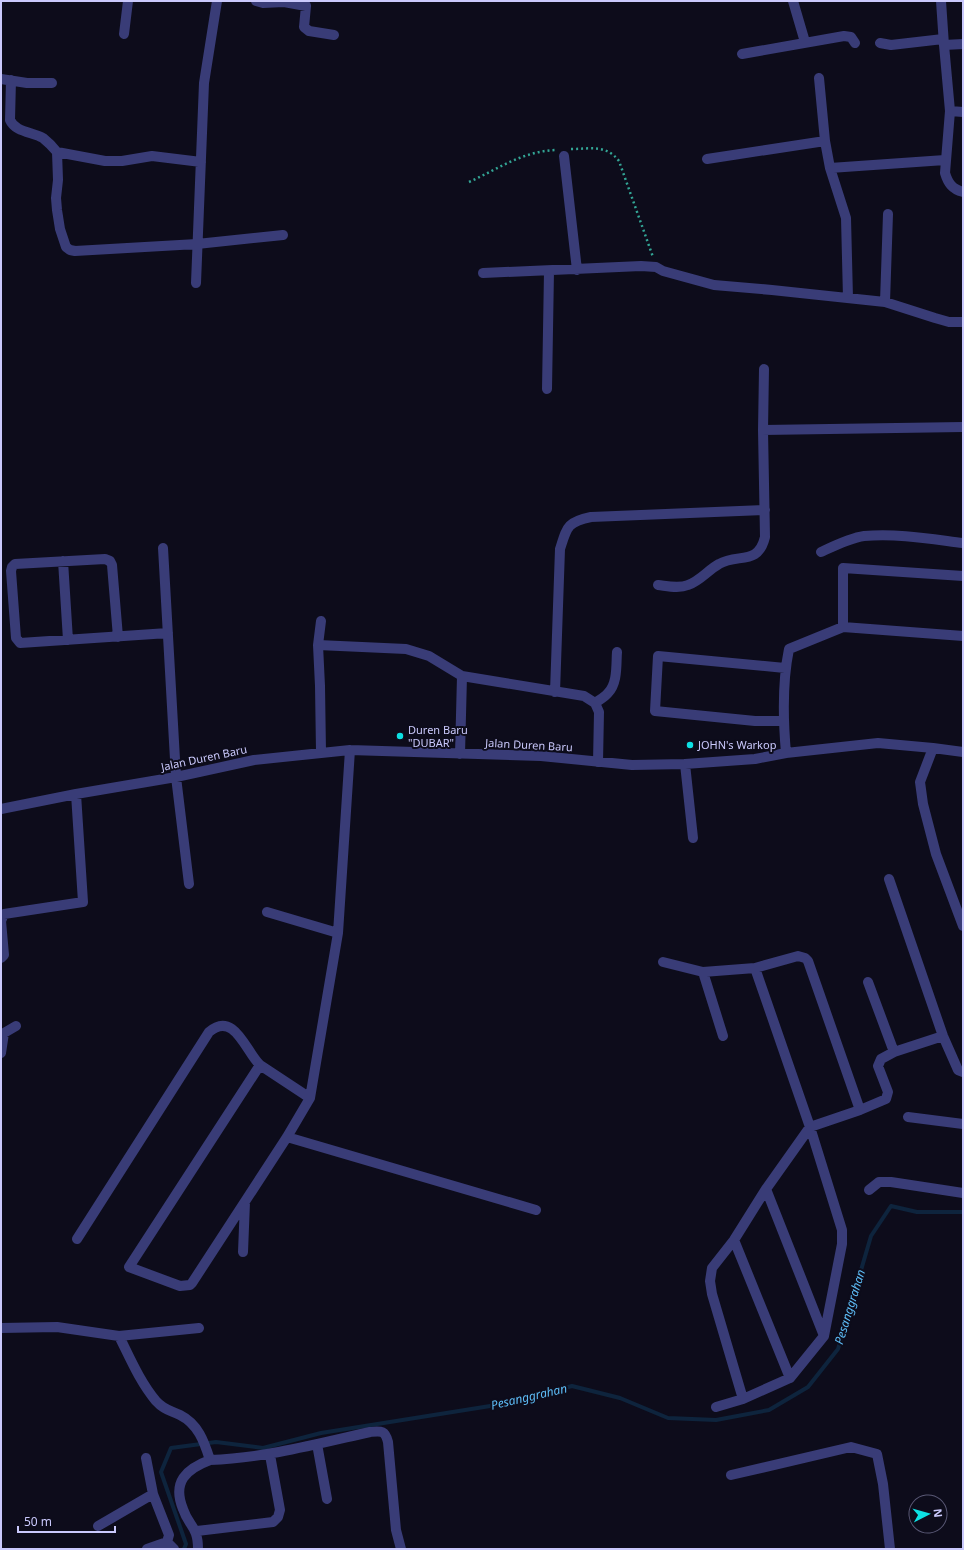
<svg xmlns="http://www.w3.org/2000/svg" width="964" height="1550" viewBox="0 0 964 1550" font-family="'Noto Sans',sans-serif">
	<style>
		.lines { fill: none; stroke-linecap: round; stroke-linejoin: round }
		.stream { stroke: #0e243d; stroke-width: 4 }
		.path { stroke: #33a595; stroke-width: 2.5; stroke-dasharray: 2 3; stroke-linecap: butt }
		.minor { stroke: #393c77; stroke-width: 10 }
		.poi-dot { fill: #0de0e3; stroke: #0d0c1b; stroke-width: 1.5 }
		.labels { text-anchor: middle; stroke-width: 4; stroke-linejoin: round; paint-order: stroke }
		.poi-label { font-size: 11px; fill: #cac9fc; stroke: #0d0c1b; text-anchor: start }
		.street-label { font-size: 11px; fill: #cac9fc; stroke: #0d0c1b }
		.water-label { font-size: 12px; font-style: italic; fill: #5dbcf6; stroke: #0d0c1b }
	</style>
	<rect width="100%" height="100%" fill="#0d0c1b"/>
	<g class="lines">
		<path class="stream" d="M 184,1549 L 186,1544 L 161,1472 L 171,1448 L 216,1442 L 263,1448 L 321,1433 L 509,1403 L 572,1386 L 620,1398 L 668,1418 L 716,1420 L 769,1410 L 808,1387 L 838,1349 L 871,1236 L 891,1206 L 917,1212 L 963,1212"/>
		<path class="path" d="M 571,149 C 590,149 606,144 619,161 L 653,257
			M 469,182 C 498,169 523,151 556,150"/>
		<path class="minor" d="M 256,1 L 263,3 L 284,2 L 306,6 L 304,27 L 309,31 L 334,35
			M 793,1 L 805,42
			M 941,1 L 944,45 L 963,44
			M 124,34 L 128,1
			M 880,43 L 891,45 L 943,39
			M 944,45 L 950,111 L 945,173 C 948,183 952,189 963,192
			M 742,54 L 844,36 L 851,37 L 855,43
			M 819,78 L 825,141 L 830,168 L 846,218 L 848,298
			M 1,79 L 27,83 L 52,83
			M 11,80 L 10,120 C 15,132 33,132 43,138 C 48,142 53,147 57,152 L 58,180 L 56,198 L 57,210 L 60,229 L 66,247 L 70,250 L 75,251 L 197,244 L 283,235
			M 950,111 L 963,112
			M 57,152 L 105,161 L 122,161 L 152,156 L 201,162
			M 564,156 L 577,270
			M 707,159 L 825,141
			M 830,168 L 945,160
			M 483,273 L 641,266 L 656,267 L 663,271 L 714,285 L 772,290 L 885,302 L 935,318 L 949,322 L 963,322
			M 196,283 L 204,83 L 217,1
			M 885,302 L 888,214
			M 547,389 L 549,271
			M 763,430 L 963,427
			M 163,548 L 176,777 L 189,884
			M 821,552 C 834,546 850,538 864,536 C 897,533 931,539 963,543
			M 63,561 L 68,640
			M 658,585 C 667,586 679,589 688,585 C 700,581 708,570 719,564 C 738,553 758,566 765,537 L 763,430 L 764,369
			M 843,627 L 963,636
			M 118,637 L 112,565 L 110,561 L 105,559 L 15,564 L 12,567 L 11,571 L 16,638 L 20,643 L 168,633
			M 318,645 L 406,649 L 429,656 L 462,676 L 584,696 L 595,703 L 599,712 L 598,762
			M 555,692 L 560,549 C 567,527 567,522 591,517 L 765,510
			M 595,703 C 599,700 605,697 608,693 C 618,683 616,664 617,652
			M 783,721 L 755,721 L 655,711 L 658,656 L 785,668
			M 933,748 L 920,782 L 923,804 L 936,854 L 963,926
			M 321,752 L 320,686 L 318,645 L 321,621
			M 786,753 C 783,719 782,683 789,649 L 843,627 L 843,568 L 963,576
			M 460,754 L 462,676
			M 685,764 L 693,838
			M 1,809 L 76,794 L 176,777 L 254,760 L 350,750 L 541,756 L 632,765 L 685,764 L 755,759 L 786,753 L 878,743 L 933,748 L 963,752
			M 889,879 L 943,1036 L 958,1070 L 963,1072
			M 267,912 L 338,933
			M 1,958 L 4,955 L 1,921 L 4,914 L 83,902 L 76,794
			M 663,962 L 703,972 L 755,968 L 810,1127 L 842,1230 L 842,1244 L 824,1336 L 790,1378 L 743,1399 L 716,1407
			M 755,968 L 798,956 L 805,958 L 808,961 L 860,1110
			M 703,972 L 723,1036
			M 868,982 L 894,1052
			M 1,1053 L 4,1033 L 16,1026
			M 260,1065 L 129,1267 L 180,1286 L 190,1285 L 192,1283 L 287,1137 L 310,1098 L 338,933 L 350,750
			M 908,1117 L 963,1124
			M 287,1137 L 536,1210
			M 766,1189 L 824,1336
			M 869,1190 L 879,1182 L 891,1182 L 963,1193
			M 77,1239 L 209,1032 C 234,1010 246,1052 260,1065 L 310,1098
			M 734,1240 L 790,1378
			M 243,1252 L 245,1202
			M 1,1328 L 57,1327 L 119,1336 C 130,1358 140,1382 156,1401 C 164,1410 170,1410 180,1415 C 198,1424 204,1441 210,1460 C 186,1469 172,1482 183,1509 C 189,1527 198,1526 198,1549
			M 119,1336 L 199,1328
			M 743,1399 L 712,1294 L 710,1281 L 712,1268 L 734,1240 L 766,1189 L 810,1127 L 860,1110 L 886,1099 L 888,1092 L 878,1066 L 881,1059 L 894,1052 L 943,1036
			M 317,1444 L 327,1499
			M 146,1458 L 153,1494 L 169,1535 L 167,1542
			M 210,1460 C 265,1458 317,1444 370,1432 C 381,1431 385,1430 388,1442 L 396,1530 L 401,1549
			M 731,1475 L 851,1447 L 877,1454 L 883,1484 L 890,1549
			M 98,1526 L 153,1494
			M 197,1531 L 273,1522 L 278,1517 L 280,1510 L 270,1455
			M 167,1542 L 174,1549
			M 147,1549 L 167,1542"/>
	</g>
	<g class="poi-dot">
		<circle cx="400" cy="736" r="4"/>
		<circle cx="690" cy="745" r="4"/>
	</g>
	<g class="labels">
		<g class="poi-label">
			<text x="408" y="734">Duren Baru<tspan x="408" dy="13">"DUBAR"</tspan></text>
			<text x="698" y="749">JOHN's Warkop</text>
		</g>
		<g class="street-label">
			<text transform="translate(529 745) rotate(3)" y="4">Jalan Duren Baru</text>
			<text transform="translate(204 758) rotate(-12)" y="4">Jalan Duren Baru</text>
		</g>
		<g class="water-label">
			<text transform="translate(850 1307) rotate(-73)" y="4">Pesanggrahan</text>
			<text transform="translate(529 1397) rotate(-13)" y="4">Pesanggrahan</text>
		</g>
	</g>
	<rect width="964" height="1550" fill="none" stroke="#cac9fc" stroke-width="4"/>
	<g transform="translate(928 1514) rotate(84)"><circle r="19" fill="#0d0c1b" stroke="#595875"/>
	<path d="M0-3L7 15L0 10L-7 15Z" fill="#0de0e3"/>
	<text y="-6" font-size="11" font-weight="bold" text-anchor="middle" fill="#cac9fc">N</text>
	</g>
	<path d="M18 1526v6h97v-6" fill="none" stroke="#cac9fc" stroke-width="2"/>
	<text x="24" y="1526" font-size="12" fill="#cac9fc" stroke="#0d0c1b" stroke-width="3" paint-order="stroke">50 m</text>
</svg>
